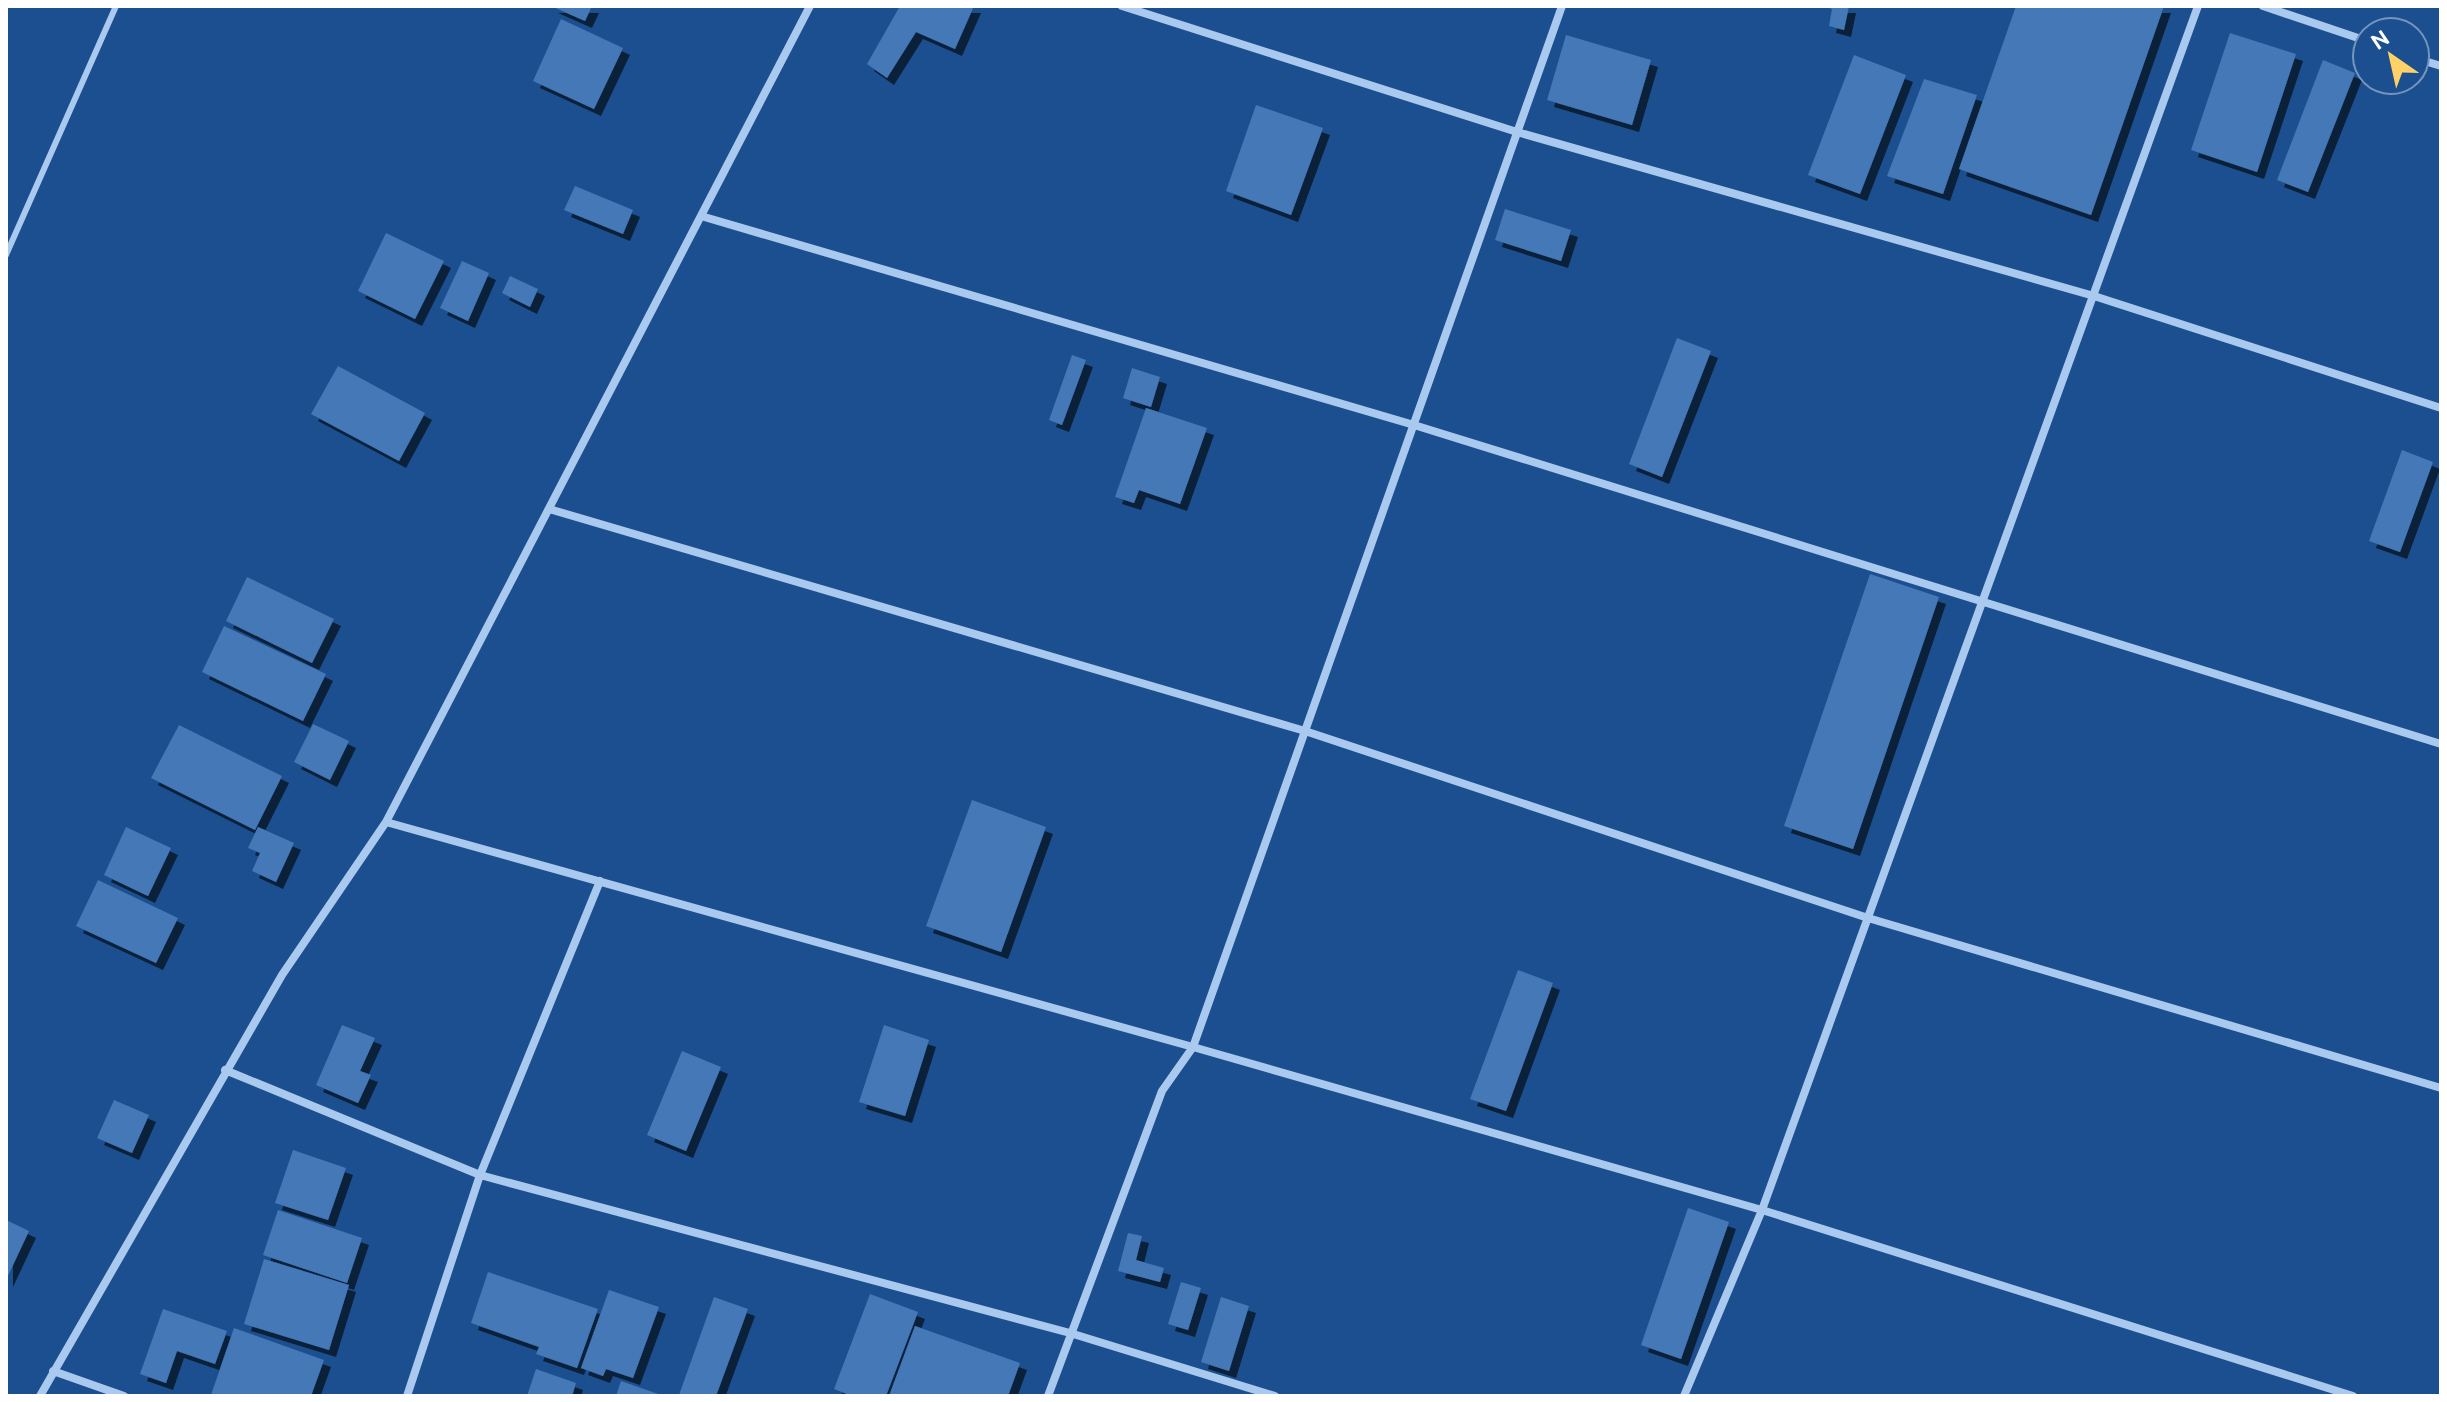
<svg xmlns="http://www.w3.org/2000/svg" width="2447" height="1402" viewBox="0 0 2447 1402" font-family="Ubuntu,sans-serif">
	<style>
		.building { fill: #4478b7; filter: url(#shadow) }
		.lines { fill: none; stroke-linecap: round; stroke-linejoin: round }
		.service { stroke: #a9c9ee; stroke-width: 6 }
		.minor { stroke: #a9c9ee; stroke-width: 8 }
	</style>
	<defs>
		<filter id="shadow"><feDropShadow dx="7" dy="7" stdDeviation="0" flood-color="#0009"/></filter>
	</defs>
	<rect width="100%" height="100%" fill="#1b4f8f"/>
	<path class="building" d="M 551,6 L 592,6 L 585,21 Z
		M 900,6 L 974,6 L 955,49 L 916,32 L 887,78 L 867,64 Z
		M 1824,6 L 1849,6 L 1844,30 L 1829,26 L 1832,9 Z
		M 2016,6 L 2164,6 L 2091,215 L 1959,169 Z
		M 561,19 L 623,48 L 594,109 L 533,81 Z
		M 2230,33 L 2296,54 L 2257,172 L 2191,150 Z
		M 1566,35 L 1651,60 L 1632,125 L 1547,100 Z
		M 1854,55 L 1906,75 L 1860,194 L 1808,175 Z
		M 2323,60 L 2355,73 L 2308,192 L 2277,180 Z
		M 1924,79 L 1977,95 L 1943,194 L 1887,176 Z
		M 1256,105 L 1323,128 L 1291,215 L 1226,191 Z
		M 575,186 L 633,210 L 623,234 L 564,210 Z
		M 1505,209 L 1571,230 L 1561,261 L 1495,240 Z
		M 386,233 L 444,261 L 415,319 L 358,291 Z
		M 462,261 L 489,273 L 468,321 L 440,308 Z
		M 510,276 L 538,289 L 530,307 L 502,293 Z
		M 1677,338 L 1711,351 L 1662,477 L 1629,464 Z
		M 1072,355 L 1086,360 L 1062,425 L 1049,420 Z
		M 338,366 L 425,413 L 399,461 L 311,414 Z
		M 1132,368 L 1160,377 L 1151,407 L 1123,398 Z
		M 1146,408 L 1207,428 L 1180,504 L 1139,490 L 1134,503 L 1115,497 Z
		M 2402,450 L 2433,462 L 2400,552 L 2369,541 Z
		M 1870,574 L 1939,597 L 1853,849 L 1784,826 Z
		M 247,577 L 334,619 L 312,663 L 226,621 Z
		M 224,626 L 326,674 L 303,721 L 202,672 Z
		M 313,724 L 349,741 L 330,780 L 294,762 Z
		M 179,725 L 282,776 L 255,830 L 151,778 Z
		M 972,800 L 1046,827 L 1001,952 L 926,926 Z
		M 126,827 L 171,848 L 148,896 L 104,875 Z
		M 258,827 L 294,843 L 276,882 L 252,871 L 260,853 L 248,848 Z
		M 98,880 L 178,918 L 156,963 L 76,926 Z
		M 1518,970 L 1553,983 L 1506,1111 L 1470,1099 Z
		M 342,1025 L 375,1038 L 360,1071 L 371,1075 L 358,1103 L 316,1085 Z
		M 884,1025 L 929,1040 L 905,1116 L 859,1102 Z
		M 682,1051 L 721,1067 L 686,1151 L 647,1135 Z
		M 114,1100 L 149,1115 L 132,1153 L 97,1138 Z
		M 293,1150 L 346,1168 L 328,1220 L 275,1203 Z
		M 1688,1208 L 1729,1222 L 1681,1359 L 1641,1345 Z
		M 278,1210 L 362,1238 L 347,1283 L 263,1255 Z
		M 6,1220 L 29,1231 L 6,1280 Z
		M 1128,1233 L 1142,1236 L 1136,1260 L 1164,1268 L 1160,1282 L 1118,1271 Z
		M 264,1259 L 349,1285 L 329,1350 L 244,1324 Z
		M 488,1272 L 598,1309 L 577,1368 L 536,1354 L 539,1347 L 471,1323 Z
		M 1181,1282 L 1201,1288 L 1188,1330 L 1168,1324 Z
		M 609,1290 L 659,1307 L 633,1378 L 606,1369 L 603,1376 L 581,1368 Z
		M 870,1294 L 918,1312 L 886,1396 L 852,1396 L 834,1389 Z
		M 714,1297 L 748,1309 L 716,1396 L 683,1396 L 679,1395 Z
		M 1221,1297 L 1249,1306 L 1229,1371 L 1201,1362 Z
		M 163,1309 L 227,1331 L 215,1364 L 177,1351 L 166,1383 L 140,1374 Z
		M 915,1326 L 1020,1363 L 1008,1396 L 889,1396 Z
		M 234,1328 L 324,1360 L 311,1396 L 211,1395 Z
		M 536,1369 L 576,1383 L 572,1396 L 527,1396 Z
		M 621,1381 L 664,1396 L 616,1396 Z"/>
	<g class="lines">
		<path class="service" d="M 6,255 L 116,6"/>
		<path class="minor" d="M 1122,6 L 1517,132 L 2094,296 L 2441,408
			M 2263,6 L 2367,41
			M 2415,58 L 2441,66
			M 701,216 L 1414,425 L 2441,744
			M 549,509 L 1305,731 L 1868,918 L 2441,1088
			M 386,822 L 1193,1047 L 1762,1210 L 2353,1396
			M 225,1070 L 480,1175 L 1070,1333 L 1275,1396
			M 53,1371 L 124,1396
			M 40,1396 L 282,975 L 386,822 L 810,6
			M 407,1396 L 480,1175 L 600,881
			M 1048,1396 L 1162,1091 L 1193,1047 L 1562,6
			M 1684,1396 L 1762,1210 L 2198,6"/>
	</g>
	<rect width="2447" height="1402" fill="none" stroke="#ffffff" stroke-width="16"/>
	<g transform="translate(2391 56) rotate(326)"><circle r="38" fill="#1b4f8f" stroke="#7695bc" stroke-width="2"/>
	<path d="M0-6L14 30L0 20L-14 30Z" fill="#ffd166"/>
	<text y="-12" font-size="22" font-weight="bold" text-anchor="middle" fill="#ffffff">N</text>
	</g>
</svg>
